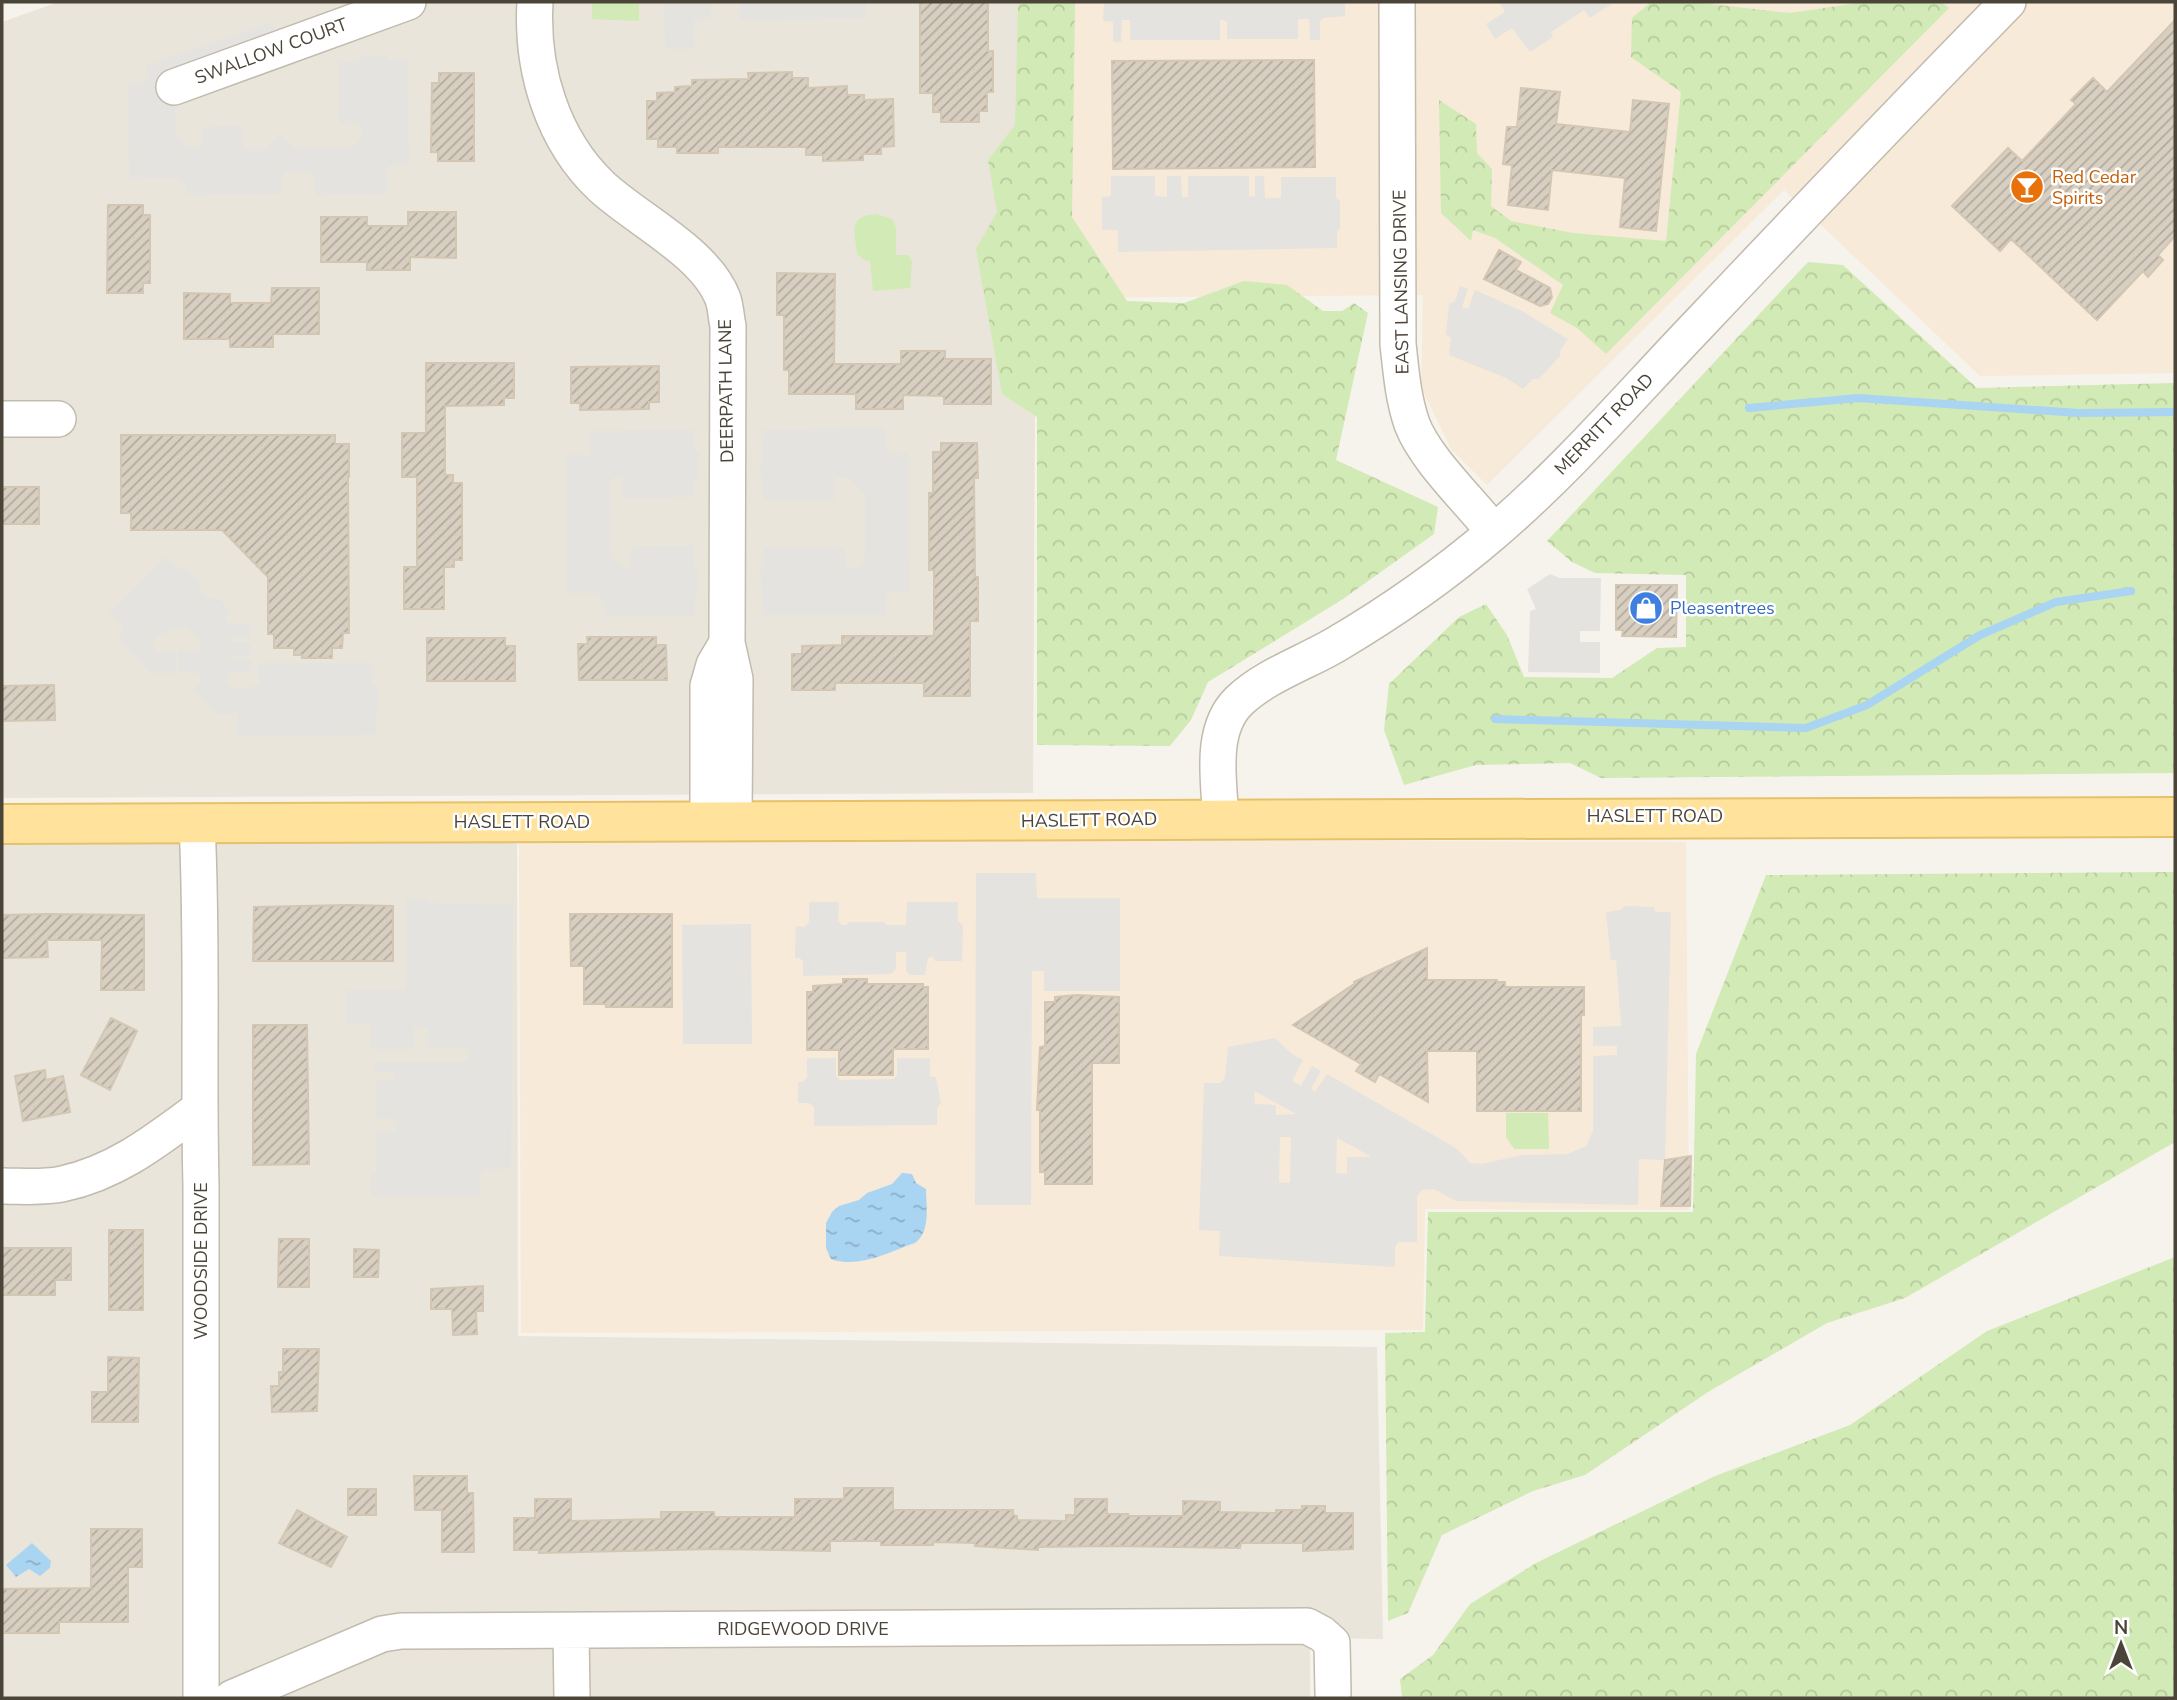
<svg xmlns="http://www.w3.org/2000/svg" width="2177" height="1700" viewBox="0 0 2177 1700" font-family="'Nunito Sans',sans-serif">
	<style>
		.residential { fill: #eae5da }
		.commercial { fill: #f7ead8 }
		.forest { fill: url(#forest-crowns) }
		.green { fill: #d2eab5 }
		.parking { fill: #e5e3e0; fill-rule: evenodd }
		.water { fill: url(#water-ripples) }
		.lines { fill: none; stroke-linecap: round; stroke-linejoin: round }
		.stream { stroke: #a9d4f2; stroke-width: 8 }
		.building { fill: url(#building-hatch); stroke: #d3c7b4; stroke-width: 2 }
		.minor-casing { stroke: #c2bbae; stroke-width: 38 }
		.major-casing { stroke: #e6c16a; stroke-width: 42 }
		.minor { stroke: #fff; stroke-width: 35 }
		.major { stroke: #ffe39c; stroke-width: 38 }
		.labels { text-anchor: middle; stroke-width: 5; stroke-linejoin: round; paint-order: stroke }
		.street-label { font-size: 18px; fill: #4b4439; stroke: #fff }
		.food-label { font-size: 18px; fill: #c56008; stroke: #fff; text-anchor: start }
		.shop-label { font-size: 18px; fill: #366cbe; stroke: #fff; text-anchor: start }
	</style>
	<defs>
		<pattern id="forest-crowns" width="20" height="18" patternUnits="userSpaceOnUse" patternTransform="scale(1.75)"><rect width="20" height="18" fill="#d2eab5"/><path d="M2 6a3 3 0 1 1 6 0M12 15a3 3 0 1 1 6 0" fill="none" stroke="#b6ca9c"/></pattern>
		<pattern id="water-ripples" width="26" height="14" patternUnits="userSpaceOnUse" patternTransform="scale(1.75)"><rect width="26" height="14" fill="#a9d4f2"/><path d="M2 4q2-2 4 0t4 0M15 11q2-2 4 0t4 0" fill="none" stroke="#8caec5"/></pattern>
		<pattern id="building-hatch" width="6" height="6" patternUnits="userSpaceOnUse" patternTransform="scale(1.75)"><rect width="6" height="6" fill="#d8cfc1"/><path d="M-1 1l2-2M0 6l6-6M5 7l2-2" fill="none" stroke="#b1aa9e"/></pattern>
	</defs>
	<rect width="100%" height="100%" fill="#f6f3ec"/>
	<path class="residential" d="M 58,2 L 1037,2 L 1033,793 L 2,798 L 2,22 Z
		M 2,838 L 517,838 L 518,1336 L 1377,1347 L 1383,1639 L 1310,1638 L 1310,1698 L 2,1698 Z"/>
	<path class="commercial" d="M 1042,2 L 2175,2 L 2175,373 L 1980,376 L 1784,190 L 1487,485 L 1451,449 L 1421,387 L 1423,295 L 1042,298 Z
		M 519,838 L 1686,842 L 1689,1210 L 1425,1209 L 1423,1330 L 521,1333 Z"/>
	<path class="forest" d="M 1018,2 L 1075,2 L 1072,217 L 1127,301 L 1184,303 L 1244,281 L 1287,285 L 1323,311 L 1342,311 L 1354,303 L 1368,313 L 1336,460 L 1438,507 L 1434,534 L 1343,599 L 1208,682 L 1191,720 L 1170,746 L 1037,745 L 1037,417 L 1002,394 L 976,249 L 997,212 L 988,160 L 1015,125 Z
		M 1651,2 L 1692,2 L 1790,13 L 1865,2 L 1941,2 L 1949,8 L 1606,354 L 1577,328 L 1550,313 L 1563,285 L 1495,238 L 1473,230 L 1471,241 L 1441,213 L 1439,100 L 1476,124 L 1477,153 L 1492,169 L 1491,206 L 1511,221 L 1573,233 L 1666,241 L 1681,92 L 1631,57 L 1632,18 Z
		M 1808,262 L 1843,265 L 1977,388 L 2175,383 L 2175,773 L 1601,778 L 1570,763 L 1476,765 L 1404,785 L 1384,730 L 1389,684 L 1459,617 L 1486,604 L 1507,635 L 1524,677 L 1612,678 L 1657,648 L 1686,647 L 1686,575 L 1595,573 L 1572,562 L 1547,541 Z
		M 2175,872 L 2175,1142 L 1905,1298 L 1827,1323 L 1708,1392 L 1585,1475 L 1533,1491 L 1442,1535 L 1408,1613 L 1388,1621 L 1385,1333 L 1425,1332 L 1428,1212 L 1693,1212 L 1696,1054 L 1766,875 Z
		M 2175,1257 L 2175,1698 L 1402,1698 L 1400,1679 L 1433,1655 L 1470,1604 L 1536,1563 L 1715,1476 L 1850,1425 L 1987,1331 Z"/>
	<path class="green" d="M 592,2 L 639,2 L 639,21 L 592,19 Z
		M 876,214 L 892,219 L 896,227 L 896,255 L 908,255 L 912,261 L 910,288 L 873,291 L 870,260 L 866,261 L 857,254 C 855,231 847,217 876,214 Z
		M 1506,1113 L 1548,1113 L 1549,1149 L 1514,1149 L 1506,1137 Z"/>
	<path class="parking" d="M 668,2 L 711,2 L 711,19 L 694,20 L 695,49 L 665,49 L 664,5 Z
		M 740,2 L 866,2 L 866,18 L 740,20 Z
		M 1104,2 L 1345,2 L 1345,16 L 1323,18 L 1320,22 L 1320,40 L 1310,40 L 1309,19 L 1298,19 L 1298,39 L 1227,39 L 1227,21 L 1220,20 L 1220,40 L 1130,40 L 1130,20 L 1122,20 L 1121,42 L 1113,42 L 1113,22 L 1103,21 Z
		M 1499,2 L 1615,2 L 1590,18 L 1584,10 L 1551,32 L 1553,37 L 1530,52 L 1512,28 L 1495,39 L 1486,24 L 1505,12 Z
		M 272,22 L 275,31 L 282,31 L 181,99 L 177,109 L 176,135 L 182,143 L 192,148 L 198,148 L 202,144 L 202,127 L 241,126 L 242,144 L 246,149 L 266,149 L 279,134 L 296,148 L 347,148 L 356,145 L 361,137 L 362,129 L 358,123 L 339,123 L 339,62 L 357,62 L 361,57 L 386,56 L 390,60 L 408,60 L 409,164 L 392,164 L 387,168 L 387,194 L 315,195 L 315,177 L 311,172 L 286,173 L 281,177 L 282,194 L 186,195 L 186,184 L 179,178 L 129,179 L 128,86 L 149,78 L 145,66 Z
		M 1111,176 L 1155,176 L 1155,196 L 1167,197 L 1167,176 L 1181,176 L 1182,197 L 1188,197 L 1188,176 L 1249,176 L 1249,196 L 1255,197 L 1255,176 L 1264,176 L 1265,198 L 1281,198 L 1281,177 L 1336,177 L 1336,198 L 1340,201 L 1340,228 L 1337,232 L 1337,248 L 1118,252 L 1118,230 L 1102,230 L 1102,197 L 1111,196 Z
		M 1460,286 L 1468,289 L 1462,307 L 1468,309 L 1475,290 L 1522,311 L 1568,339 L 1560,351 L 1560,356 L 1539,379 L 1533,379 L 1523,389 L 1506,378 L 1449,355 L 1451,338 L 1446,334 L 1449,304 L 1455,301 Z
		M 886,428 L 886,449 L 891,453 L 908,453 L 909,592 L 890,592 L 886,597 L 886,615 L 764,615 L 760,570 L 764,566 L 764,547 L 845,547 L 845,566 L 848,568 L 856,568 L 862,564 L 865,556 L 865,495 L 851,479 L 842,477 L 836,478 L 834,482 L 834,500 L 763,500 L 763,479 L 760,476 L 764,430 Z
		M 694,430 L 694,450 L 699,454 L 698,478 L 694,481 L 694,497 L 623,498 L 623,480 L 620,477 L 615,477 L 610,481 L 610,552 L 613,560 L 627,568 L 631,566 L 631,547 L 693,545 L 694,566 L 698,569 L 698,592 L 695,595 L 695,616 L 605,616 L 605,604 L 599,596 L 590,593 L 567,593 L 566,455 L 590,455 L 590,431 Z
		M 166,557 L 179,569 L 185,569 L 199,580 L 199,589 L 206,597 L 220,599 L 230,613 L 226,616 L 226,621 L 229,623 L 251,624 L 250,637 L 231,636 L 230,642 L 251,643 L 250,656 L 231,656 L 231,659 L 251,660 L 251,673 L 231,672 L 227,676 L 228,684 L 233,688 L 255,687 L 259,683 L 258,663 L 372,663 L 372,682 L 378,686 L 379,711 L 376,714 L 376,735 L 237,736 L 237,713 L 218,715 L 194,690 L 201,680 L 200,675 L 194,672 L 178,672 L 178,651 L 196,651 L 200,647 L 200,642 L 196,635 L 187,628 L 177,627 L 158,636 L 153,642 L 153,648 L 158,652 L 176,652 L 176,673 L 156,673 L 153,676 L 119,639 L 122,633 L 123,626 L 109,613 Z
		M 1550,574 L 1560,578 L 1601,578 L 1600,631 L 1580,631 L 1580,642 L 1600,642 L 1600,673 L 1528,672 L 1530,611 L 1536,609 L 1527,589 Z
		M 976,873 L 1036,873 L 1037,898 L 1120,898 L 1120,991 L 1044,991 L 1044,971 L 1032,971 L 1031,1205 L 975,1205 Z
		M 406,899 L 425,899 L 431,903 L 513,904 L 511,1169 L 487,1169 L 480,1174 L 480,1196 L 371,1197 L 371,1174 L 376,1173 L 376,1132 L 396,1131 L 396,1119 L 376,1119 L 376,1080 L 395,1080 L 395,1072 L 375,1072 L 375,1062 L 465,1062 L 469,1058 L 469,1052 L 465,1048 L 428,1048 L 428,1028 L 414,1028 L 414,1049 L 371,1049 L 371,1024 L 346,1024 L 346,990 L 406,990 Z
		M 809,902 L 839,902 L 838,921 L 842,925 L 847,925 L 849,922 L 883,922 L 887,925 L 906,925 L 907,902 L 958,902 L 958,921 L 963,925 L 962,961 L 935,961 L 933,957 L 928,958 L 925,975 L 910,975 L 906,971 L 906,952 L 896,952 L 896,969 L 891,974 L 803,976 L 803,962 L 800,958 L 795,958 L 796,926 L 804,927 L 809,922 Z
		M 1625,906 L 1653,907 L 1656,912 L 1671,912 L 1665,1160 L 1639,1159 L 1638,1205 L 1456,1201 L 1434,1189 L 1422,1190 L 1417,1196 L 1417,1242 L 1398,1242 L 1395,1248 L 1395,1267 L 1219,1256 L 1220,1231 L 1199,1230 L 1204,1083 L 1220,1083 L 1225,1078 L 1228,1047 L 1275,1038 L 1292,1054 L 1303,1060 L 1292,1081 L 1301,1086 L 1312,1066 L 1321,1071 L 1311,1089 L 1315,1092 L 1327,1074 L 1456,1148 L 1470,1163 L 1482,1164 L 1522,1155 L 1568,1154 L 1586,1146 L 1593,1131 L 1593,1056 L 1617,1055 L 1617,1046 L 1593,1046 L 1593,1027 L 1621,1026 L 1616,960 L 1611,960 L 1606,912 L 1621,910 ZM 1254,1091 L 1296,1114 L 1276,1115 L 1276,1105 L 1255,1104 ZM 1280,1137 L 1291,1137 L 1290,1183 L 1279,1182 ZM 1337,1138 L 1370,1156 L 1370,1157 L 1347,1157 L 1347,1174 L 1336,1173 Z
		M 751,924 L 752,1044 L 683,1044 L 682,925 Z
		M 807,1058 L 836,1058 L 836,1076 L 840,1080 L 894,1079 L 897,1075 L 897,1058 L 930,1058 L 930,1075 L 931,1077 L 936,1077 L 941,1103 L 937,1108 L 937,1125 L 814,1126 L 814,1107 L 809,1103 L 798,1103 L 798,1082 L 803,1082 L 807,1077 Z"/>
	<path class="water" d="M 902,1173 L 912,1174 L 916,1183 L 926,1189 C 926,1207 931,1231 915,1243 C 888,1252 859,1269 831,1259 L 826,1248 L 826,1223 L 832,1212 L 839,1206 L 859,1200 L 867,1193 L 892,1184 Z
		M 32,1543 L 51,1561 L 50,1568 L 40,1576 L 29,1569 L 16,1577 L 6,1565 Z"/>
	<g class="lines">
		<path class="stream" d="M 1749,408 L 1858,398 L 2079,413 L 2175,412
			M 1495,719 L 1806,728 L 1867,705 L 1980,635 L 2056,602 L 2131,591"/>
	</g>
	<path class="building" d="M 920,2 L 988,2 L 988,51 L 993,51 L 993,92 L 987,92 L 987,111 L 979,111 L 979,122 L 941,122 L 941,112 L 933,112 L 933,93 L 920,93 Z
		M 2175,20 L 2175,236 L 2158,255 L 2163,260 L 2148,277 L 2143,271 L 2097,320 L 2011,239 L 2000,251 L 1952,206 L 2008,148 L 2022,161 L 2076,104 L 2071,100 L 2093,78 L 2107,92 Z
		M 1314,60 L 1315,167 L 1113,169 L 1112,61 Z
		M 792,72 L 792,78 L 808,78 L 808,88 L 847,86 L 847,95 L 864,95 L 864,100 L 893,99 L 894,146 L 881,147 L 881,154 L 863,154 L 863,160 L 823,161 L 823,155 L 806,155 L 806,147 L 718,147 L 718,153 L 677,153 L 677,147 L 658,147 L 658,139 L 647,139 L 647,101 L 657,101 L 657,93 L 675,92 L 675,87 L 692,86 L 692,80 L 749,79 L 748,73 Z
		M 439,73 L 474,73 L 474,161 L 438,161 L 438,152 L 431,152 L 432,83 L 439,83 Z
		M 1521,88 L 1560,92 L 1556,124 L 1630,132 L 1633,100 L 1669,104 L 1656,231 L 1620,227 L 1625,178 L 1552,170 L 1548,210 L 1508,205 L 1512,165 L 1503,164 L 1507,127 L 1517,127 Z
		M 108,205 L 143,205 L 143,215 L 150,215 L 150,283 L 143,283 L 143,293 L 107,293 Z
		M 408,212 L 456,212 L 456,258 L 410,257 L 410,270 L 367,270 L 367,262 L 321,262 L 321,217 L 367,217 L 367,226 L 408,226 Z
		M 1499,250 L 1521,262 L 1516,270 L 1550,288 L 1552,297 L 1548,304 L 1540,306 L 1484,279 Z
		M 777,273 L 835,274 L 834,364 L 901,364 L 901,351 L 945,351 L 945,359 L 991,359 L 991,404 L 944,404 L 944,396 L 903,395 L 903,409 L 856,409 L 856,394 L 789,394 L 789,370 L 784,370 L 784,315 L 777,315 Z
		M 272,288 L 319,288 L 319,334 L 273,334 L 273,347 L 230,347 L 230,339 L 184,339 L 184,293 L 230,294 L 230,303 L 271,303 Z
		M 426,363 L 514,363 L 514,398 L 504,398 L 504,405 L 445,406 L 445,475 L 453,475 L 453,483 L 462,483 L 462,560 L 454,560 L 454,567 L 444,567 L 444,609 L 404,609 L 404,567 L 417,567 L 417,477 L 402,477 L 402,433 L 426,433 Z
		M 659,366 L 659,402 L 649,402 L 649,409 L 580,410 L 580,403 L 571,403 L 571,367 Z
		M 121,435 L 335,435 L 335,444 L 349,444 L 349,477 L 348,477 L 349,633 L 343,633 L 342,648 L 332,648 L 332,658 L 302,658 L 302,655 L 294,655 L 294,648 L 274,648 L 274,634 L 268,634 L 268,577 L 222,530 L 131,530 L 131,513 L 121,513 Z
		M 941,443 L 977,443 L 978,478 L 974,478 L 975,577 L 978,577 L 978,621 L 970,621 L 970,696 L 924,696 L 924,683 L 835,683 L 835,690 L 792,690 L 792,654 L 802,654 L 802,646 L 842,645 L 842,636 L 934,636 L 934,570 L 929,570 L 929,493 L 933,493 L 933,452 L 941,452 Z
		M 2,487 L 39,487 L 39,524 L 2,524 Z
		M 1616,585 L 1677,585 L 1676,637 L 1622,636 L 1623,630 L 1616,630 Z
		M 587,637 L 656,637 L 656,645 L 666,645 L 667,680 L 579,680 L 578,644 L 588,644 Z
		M 427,638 L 505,638 L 505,646 L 515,646 L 515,681 L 427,681 Z
		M 54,685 L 55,720 L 2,721 L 2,686 Z
		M 348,905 L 393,906 L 393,961 L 253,961 L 254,907 Z
		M 47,914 L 144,915 L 144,990 L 101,990 L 102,940 L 47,940 L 48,957 L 2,958 L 2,915 Z
		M 570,914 L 672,914 L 672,1007 L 606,1007 L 606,1004 L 584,1004 L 584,966 L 571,966 Z
		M 1427,948 L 1427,980 L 1497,980 L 1497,982 L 1505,982 L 1505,987 L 1584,987 L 1584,1015 L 1581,1015 L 1581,1111 L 1477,1111 L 1477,1051 L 1427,1051 L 1428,1102 L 1379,1074 L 1375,1082 L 1356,1071 L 1361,1064 L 1293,1025 L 1354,984 L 1354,982 Z
		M 843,979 L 867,979 L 867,984 L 923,984 L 923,987 L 928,987 L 928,1049 L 893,1049 L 893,1075 L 839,1075 L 839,1050 L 807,1050 L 807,992 L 813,992 L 813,986 L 843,984 Z
		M 1077,995 L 1119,997 L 1119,1063 L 1092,1063 L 1092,1184 L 1045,1184 L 1045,1172 L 1040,1172 L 1040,1110 L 1037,1110 L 1040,1047 L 1045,1046 L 1045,1002 L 1055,1002 L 1055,997 Z
		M 111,1018 L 137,1031 L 110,1090 L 81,1075 Z
		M 253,1025 L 307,1025 L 309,1164 L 253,1165 Z
		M 45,1070 L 46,1080 L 63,1076 L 70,1112 L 23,1121 L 15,1076 Z
		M 1691,1156 L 1690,1206 L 1661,1206 L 1665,1160 Z
		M 109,1230 L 143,1230 L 143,1310 L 109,1310 Z
		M 279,1239 L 309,1239 L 309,1287 L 278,1287 Z
		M 2,1248 L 71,1248 L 71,1280 L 55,1280 L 55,1295 L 2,1295 Z
		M 354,1249 L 379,1250 L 378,1277 L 354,1277 Z
		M 483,1286 L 483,1311 L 476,1311 L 477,1334 L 453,1335 L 452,1309 L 431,1309 L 431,1289 Z
		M 283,1349 L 319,1349 L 317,1411 L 272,1412 L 271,1386 L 279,1386 L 279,1372 L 283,1372 Z
		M 108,1357 L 139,1358 L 138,1422 L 92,1422 L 92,1392 L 108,1392 Z
		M 414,1476 L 467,1476 L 467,1493 L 473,1493 L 474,1552 L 442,1552 L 442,1510 L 415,1510 Z
		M 844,1488 L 893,1488 L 893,1510 L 1013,1510 L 1013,1515 L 1017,1516 L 1017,1520 L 1066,1521 L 1066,1515 L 1075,1515 L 1075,1499 L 1107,1499 L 1107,1514 L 1128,1514 L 1128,1516 L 1183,1516 L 1183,1501 L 1220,1502 L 1220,1512 L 1276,1513 L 1276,1510 L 1302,1510 L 1302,1506 L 1325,1506 L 1325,1513 L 1353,1513 L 1353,1549 L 1303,1551 L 1303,1543 L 1241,1543 L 1240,1548 L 1111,1546 L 1038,1547 L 1038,1550 L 975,1546 L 975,1543 L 933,1542 L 933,1545 L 881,1545 L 881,1541 L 830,1541 L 830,1551 L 714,1549 L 539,1553 L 539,1550 L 514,1550 L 514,1518 L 535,1518 L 535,1499 L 571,1499 L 571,1521 L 661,1519 L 661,1512 L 714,1512 L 714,1517 L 795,1517 L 795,1499 L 844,1499 Z
		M 348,1489 L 376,1489 L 376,1515 L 348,1515 Z
		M 297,1510 L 347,1537 L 331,1567 L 279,1543 Z
		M 91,1529 L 142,1529 L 142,1567 L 128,1567 L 128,1622 L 59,1622 L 59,1633 L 2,1633 L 2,1589 L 91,1588 Z"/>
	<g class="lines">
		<g class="minor-casing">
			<path id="minor" d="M 535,2 C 531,69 552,140 602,187 C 638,220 706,253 723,299 C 726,308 726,317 728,326 L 727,643 L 735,679 L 734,822
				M 1397,2 L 1398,344 C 1401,371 1403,398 1412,424 C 1425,459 1470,501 1494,532
				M 174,87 L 408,2
				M 2,419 L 58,419
				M 1221,819 C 1219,782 1209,730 1239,701 C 1265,676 1304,663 1335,645 C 1391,612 1444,575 1493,533 C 1567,470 1632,394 1699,324 C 1801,216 1904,108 2008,2
				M 708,822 L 708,686 L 714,665 L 727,643
				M 197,824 C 203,945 198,1066 201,1186 L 201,1698
				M 2,1186 C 21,1186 43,1188 62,1184 C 115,1173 156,1141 199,1109
				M 571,1631 L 572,1698
				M 232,1698 L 382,1634 L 401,1631 L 1307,1626 L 1322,1634 L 1332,1643 L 1333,1693"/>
		</g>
		<g class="major-casing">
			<path id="major" d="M 2,824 C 726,824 1451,816 2175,817"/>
		</g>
		<use href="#minor" class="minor"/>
		<use href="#major" class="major"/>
	</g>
	<defs>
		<g id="bar-disc" transform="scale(1.75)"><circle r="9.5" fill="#e8710a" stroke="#fff"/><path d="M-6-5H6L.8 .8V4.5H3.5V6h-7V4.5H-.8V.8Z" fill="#fff"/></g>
		<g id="shop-disc" transform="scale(1.75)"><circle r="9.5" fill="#3f7fe0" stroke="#fff"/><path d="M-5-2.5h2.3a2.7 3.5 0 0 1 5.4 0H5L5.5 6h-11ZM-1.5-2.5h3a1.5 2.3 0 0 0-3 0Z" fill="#fff"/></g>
	</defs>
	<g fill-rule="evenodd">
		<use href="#bar-disc" x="2027" y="187"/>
		<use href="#shop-disc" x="1646" y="608"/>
	</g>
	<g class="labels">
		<g class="street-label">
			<text transform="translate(271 51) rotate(-20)" y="6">SWALLOW COURT</text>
			<text transform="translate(1401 282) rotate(-91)" y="6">EAST LANSING DRIVE</text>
			<text transform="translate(726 391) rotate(-91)" y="6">DEERPATH LANE</text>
			<text transform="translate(1604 424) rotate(-46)" y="6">MERRITT ROAD</text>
			<text x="1655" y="822">HASLETT ROAD</text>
			<text transform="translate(1089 820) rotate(-1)" y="6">HASLETT ROAD</text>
			<text x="522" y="828">HASLETT ROAD</text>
			<text transform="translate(201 1261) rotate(-90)" y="6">WOODSIDE DRIVE</text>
			<text x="803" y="1635">RIDGEWOOD DRIVE</text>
		</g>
		<g class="food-label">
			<text x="2052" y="183">Red Cedar<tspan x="2052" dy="21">Spirits</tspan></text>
		</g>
		<g class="shop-label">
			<text x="1670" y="614">Pleasentrees</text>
		</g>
	</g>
	<rect width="2177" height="1700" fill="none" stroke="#4b4439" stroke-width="7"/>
	<g transform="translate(2121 1644)" stroke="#ffffff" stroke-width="5" paint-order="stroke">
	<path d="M0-5L12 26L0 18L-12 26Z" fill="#4b4439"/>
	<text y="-10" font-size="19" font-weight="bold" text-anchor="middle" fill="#4b4439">N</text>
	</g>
</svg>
